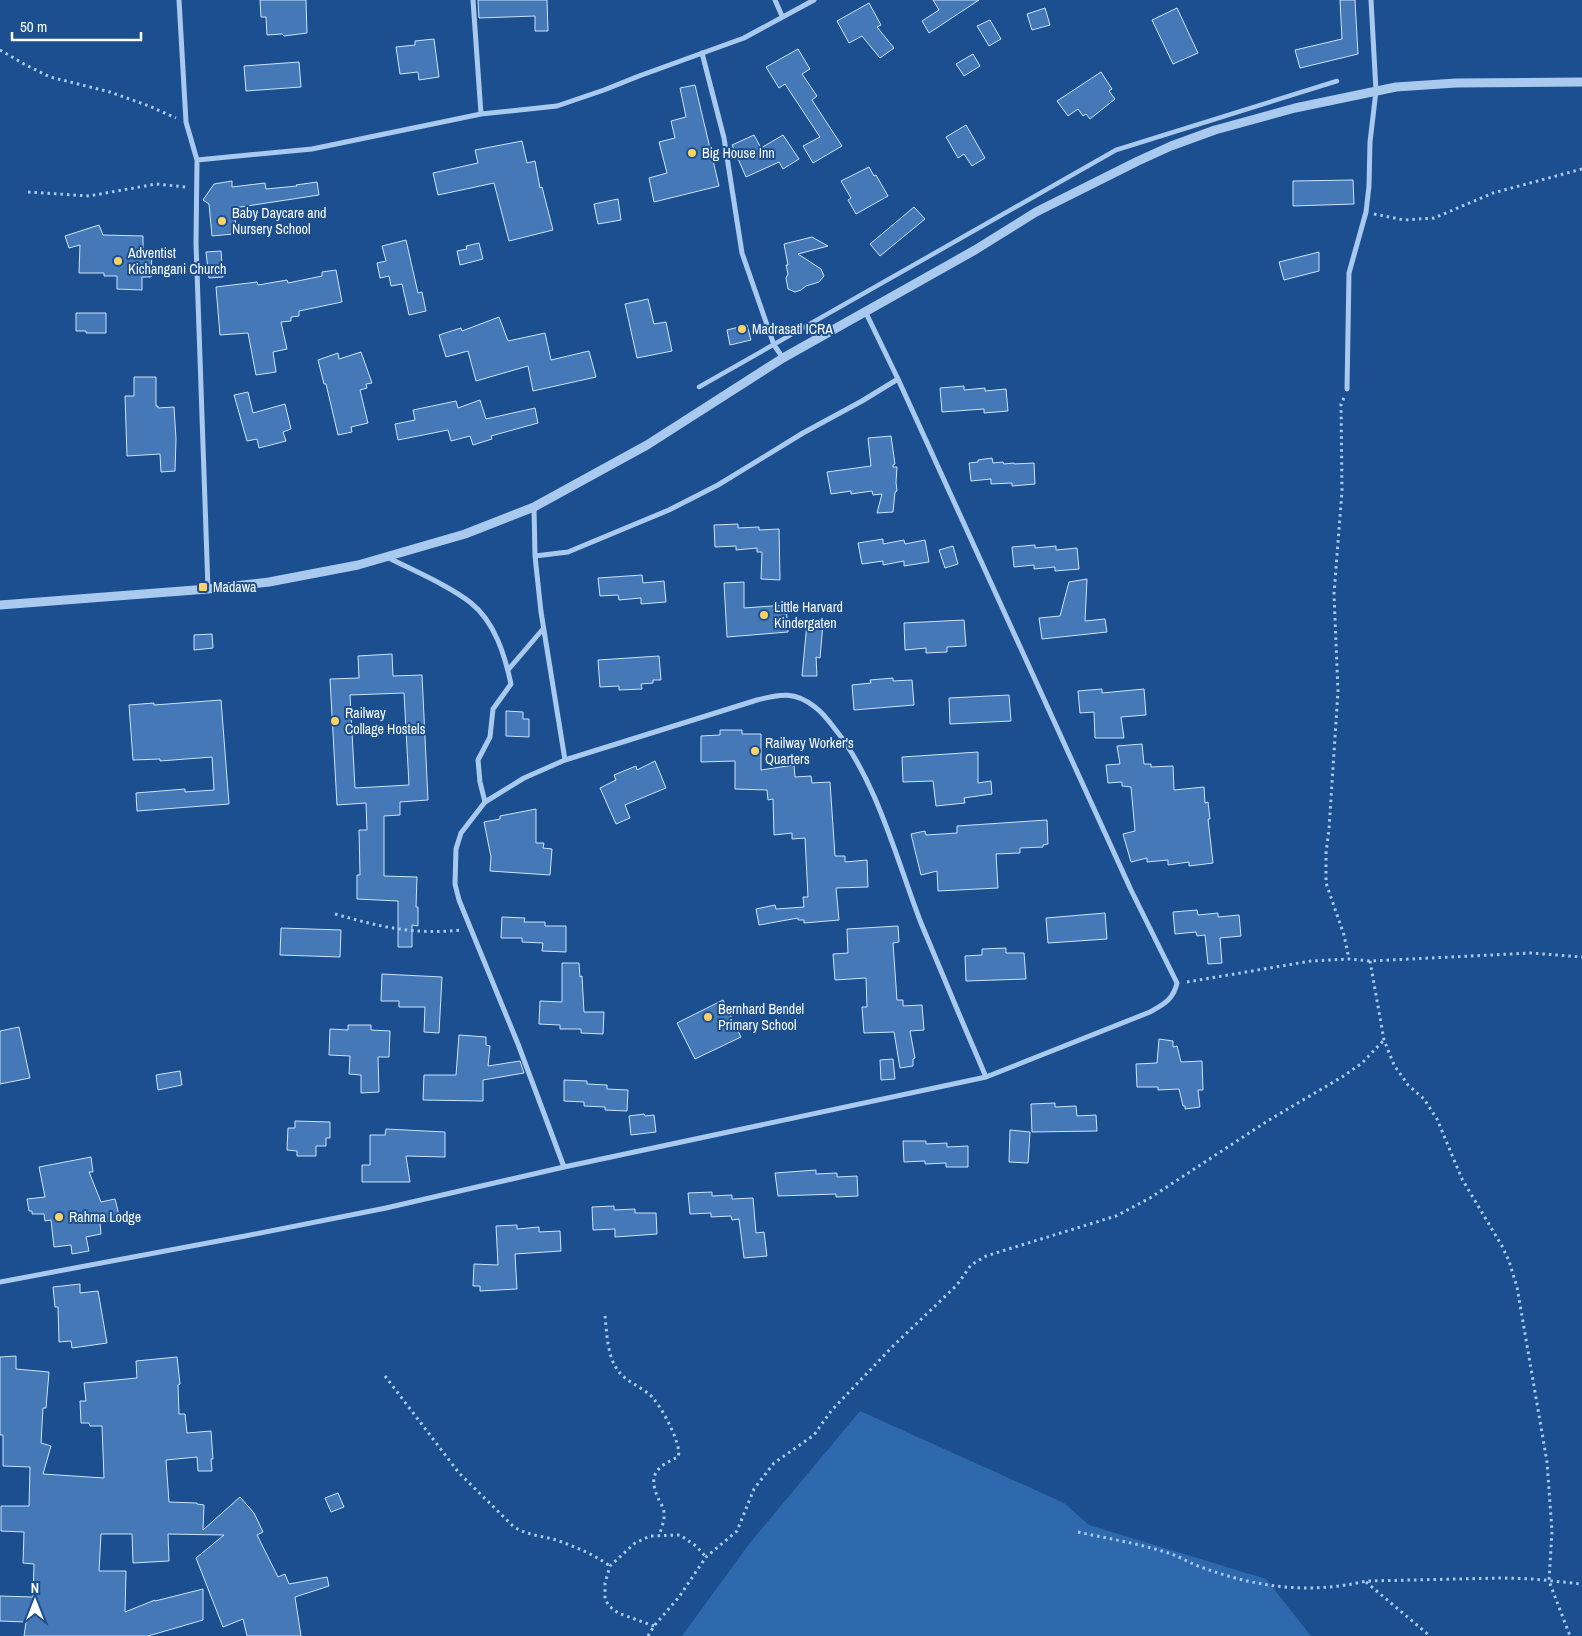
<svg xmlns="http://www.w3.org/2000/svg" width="1582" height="1636" viewBox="0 0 1582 1636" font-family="'Archivo Narrow',sans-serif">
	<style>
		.green { fill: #2e69ad }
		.building { fill: #4478b7; stroke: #cfe3fa; fill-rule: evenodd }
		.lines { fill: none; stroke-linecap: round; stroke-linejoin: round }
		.path { stroke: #a9c9ee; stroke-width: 3; stroke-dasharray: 2.5 4; stroke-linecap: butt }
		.pedestrian { stroke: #a9c9ee; stroke-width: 4.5 }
		.minor { stroke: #a9c9ee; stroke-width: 5 }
		.tertiary { stroke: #a9c9ee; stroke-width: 9 }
		.poi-dot { fill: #ffd166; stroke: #1b4f8f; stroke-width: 2 }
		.labels { text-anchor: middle; stroke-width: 4; stroke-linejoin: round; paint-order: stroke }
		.poi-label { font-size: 14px; fill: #fff; stroke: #1b4f8f; text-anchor: start }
	</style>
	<rect width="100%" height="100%" fill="#1b4f8f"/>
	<path class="green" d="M 860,1411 L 1064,1503 L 1089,1525 L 1266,1579 L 1311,1636 L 682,1636 L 749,1544 Z"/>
	<path class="building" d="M 260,0 L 306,0 L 307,33 L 284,36 L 282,34 L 267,35 L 266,17 L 261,17 Z
		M 478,0 L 547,0 L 548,31 L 535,31 L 535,16 L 479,18 Z
		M 933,0 L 979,0 L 929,33 L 922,21 L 939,10 Z
		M 1340,0 L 1355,0 L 1358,54 L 1300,68 L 1295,50 L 1342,39 Z
		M 869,3 L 881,25 L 877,27 L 894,48 L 880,58 L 862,36 L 849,43 L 837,21 Z
		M 1045,8 L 1050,25 L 1032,30 L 1027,14 Z
		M 1177,8 L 1198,53 L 1173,64 L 1152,20 Z
		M 990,20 L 1001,39 L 989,46 L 977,26 Z
		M 434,39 L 439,77 L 419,80 L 418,72 L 400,74 L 396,47 L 415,45 L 415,41 Z
		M 798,49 L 810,69 L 802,74 L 817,96 L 812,100 L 842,146 L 813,163 L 803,146 L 820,137 L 785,84 L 779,88 L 766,67 Z
		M 973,54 L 980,66 L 964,76 L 956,64 Z
		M 299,62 L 301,87 L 246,91 L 244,66 Z
		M 1101,72 L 1112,89 L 1109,91 L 1115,99 L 1090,119 L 1086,114 L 1083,116 L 1078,109 L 1068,116 L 1057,101 Z
		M 695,85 L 719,186 L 654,202 L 649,178 L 667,173 L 659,142 L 675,138 L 671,121 L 686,117 L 680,88 Z
		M 966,125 L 985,158 L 972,166 L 964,154 L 958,158 L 946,137 Z
		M 754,135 L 761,148 L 783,135 L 799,159 L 783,169 L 779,162 L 746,177 L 732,145 Z
		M 522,141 L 527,163 L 535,161 L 540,188 L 542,187 L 553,230 L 509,241 L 494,183 L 438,195 L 433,173 L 478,163 L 475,150 Z
		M 869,167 L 874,176 L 876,175 L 888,196 L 856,214 L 848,200 L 851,198 L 841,181 Z
		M 1353,180 L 1354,204 L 1293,206 L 1293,181 Z
		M 232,181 L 232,187 L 265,183 L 266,189 L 297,186 L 296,185 L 317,182 L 319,195 L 234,208 L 236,227 L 233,228 L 233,234 L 212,236 L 209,204 L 203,200 L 214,184 Z
		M 618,199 L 621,220 L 598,224 L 594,204 Z
		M 914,207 L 925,219 L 880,256 L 870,244 Z
		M 99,225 L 103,235 L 143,236 L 143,252 L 152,252 L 151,277 L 142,277 L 142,290 L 117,289 L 117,276 L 104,276 L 104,273 L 79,273 L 80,245 L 69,248 L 65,236 Z
		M 812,237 L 828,246 L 798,254 L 821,269 L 824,276 L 819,282 L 806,286 L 801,290 L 795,292 L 788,289 L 786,278 L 788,274 L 786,265 L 788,265 L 784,244 Z
		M 406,240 L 418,293 L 422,292 L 426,311 L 409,315 L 402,284 L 391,286 L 389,276 L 380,278 L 377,263 L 386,261 L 382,246 Z
		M 479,243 L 483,259 L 460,265 L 457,251 L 467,249 L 466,246 Z
		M 221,251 L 223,277 L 209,278 L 206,252 Z
		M 1319,252 L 1319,271 L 1284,280 L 1279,262 Z
		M 336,270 L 342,302 L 299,311 L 299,316 L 291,317 L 291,321 L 281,322 L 287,349 L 273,352 L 276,372 L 256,375 L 248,333 L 220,335 L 216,287 L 257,282 L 258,285 L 287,280 L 288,283 L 322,276 L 322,272 Z
		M 648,299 L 654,324 L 666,322 L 672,351 L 637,358 L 625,304 Z
		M 76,313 L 106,313 L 106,333 L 86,333 L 86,331 L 76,331 Z
		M 499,317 L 508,341 L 545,333 L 551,360 L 589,351 L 596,377 L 533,391 L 528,366 L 476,381 L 468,351 L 446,357 L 439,335 L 461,328 L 462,331 Z
		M 747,325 L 751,340 L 730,345 L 727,330 Z
		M 361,352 L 372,383 L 366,384 L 367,388 L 360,390 L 368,423 L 351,427 L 352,432 L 338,435 L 326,384 L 324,384 L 318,360 L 338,353 L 339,359 Z
		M 134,377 L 156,377 L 156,406 L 158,406 L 158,408 L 174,407 L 176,439 L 175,471 L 161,472 L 160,454 L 127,456 L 125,396 L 134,396 Z
		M 964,386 L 964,390 L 985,388 L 985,391 L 1006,389 L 1008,411 L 984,413 L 984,409 L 942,412 L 940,388 Z
		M 248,392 L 253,413 L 285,404 L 291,429 L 283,432 L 286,441 L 259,448 L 257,439 L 247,441 L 234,395 Z
		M 480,400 L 486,419 L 535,408 L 538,423 L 491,436 L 492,439 L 473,445 L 470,436 L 451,441 L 448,430 L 398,440 L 395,424 L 415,420 L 413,410 L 456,401 L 458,408 Z
		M 891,436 L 895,464 L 893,465 L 893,467 L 897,467 L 896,482 L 897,491 L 895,492 L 893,512 L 877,513 L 882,494 L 873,495 L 872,491 L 851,494 L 851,491 L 831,494 L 827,472 L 871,466 L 868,438 Z
		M 992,458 L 993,463 L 1003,462 L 1004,464 L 1014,463 L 1014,464 L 1034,463 L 1035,484 L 1012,486 L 1012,483 L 991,484 L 991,479 L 971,481 L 969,463 L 978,462 L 978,460 Z
		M 738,524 L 738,528 L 759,527 L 759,530 L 779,529 L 780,580 L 761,579 L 762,552 L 757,552 L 757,548 L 736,550 L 736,546 L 715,547 L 714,525 Z
		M 883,539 L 883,544 L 904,540 L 905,544 L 925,540 L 929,562 L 904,566 L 904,561 L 883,565 L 883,561 L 862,564 L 858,543 Z
		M 1035,545 L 1035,548 L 1056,546 L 1056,550 L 1077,548 L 1079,569 L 1055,571 L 1055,567 L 1034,569 L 1034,565 L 1014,567 L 1012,547 Z
		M 953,546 L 958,564 L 945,568 L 939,550 Z
		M 642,575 L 643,583 L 664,581 L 666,602 L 641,604 L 641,598 L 619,600 L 618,595 L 600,596 L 598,578 Z
		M 1087,579 L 1085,621 L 1105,619 L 1107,632 L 1042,639 L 1039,618 L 1060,616 L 1069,582 Z
		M 744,582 L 744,608 L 786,605 L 788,632 L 727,637 L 724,583 Z
		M 964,620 L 966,646 L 947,647 L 947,652 L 926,653 L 926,648 L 905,650 L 904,623 Z
		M 807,623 L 823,624 L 820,658 L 816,657 L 817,676 L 802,676 Z
		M 212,634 L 213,648 L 194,650 L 194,635 Z
		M 392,654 L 393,676 L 422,675 L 428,800 L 400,802 L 400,815 L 384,816 L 384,876 L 417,877 L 416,907 L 418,907 L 418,926 L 412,925 L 412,947 L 398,947 L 398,901 L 357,899 L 357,875 L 360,875 L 359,830 L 367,830 L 366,803 L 337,805 L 330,679 L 359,678 L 358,656 ZM 404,693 L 409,785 L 355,788 L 350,695 Z
		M 659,656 L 661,680 L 653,680 L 653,683 L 641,684 L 642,689 L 619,690 L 619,686 L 600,687 L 598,660 Z
		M 893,678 L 893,681 L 912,680 L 914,705 L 854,710 L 852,685 L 871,683 L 870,680 Z
		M 1102,689 L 1102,693 L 1144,689 L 1146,715 L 1121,717 L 1124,738 L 1095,738 L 1094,712 L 1080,713 L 1078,691 Z
		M 1009,695 L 1011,721 L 950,724 L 949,698 Z
		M 221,700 L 229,804 L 137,811 L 136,793 L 185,789 L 185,792 L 214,790 L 212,757 L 160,761 L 160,759 L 133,760 L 129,705 L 154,703 L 154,705 Z
		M 506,711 L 523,712 L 523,719 L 529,719 L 529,737 L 506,736 Z
		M 720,730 L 742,730 L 742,734 L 761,734 L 761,770 L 794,765 L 795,777 L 811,776 L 812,783 L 830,782 L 835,856 L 845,856 L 845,862 L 867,860 L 868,887 L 836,888 L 839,920 L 804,923 L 804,920 L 798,920 L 798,918 L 759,925 L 756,909 L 775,905 L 776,909 L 804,907 L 803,897 L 808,897 L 805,838 L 792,839 L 792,833 L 774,835 L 773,799 L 768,800 L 767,790 L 735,789 L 735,761 L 701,762 L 701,736 L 720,735 Z
		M 1142,744 L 1144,764 L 1151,764 L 1151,767 L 1173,766 L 1174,790 L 1204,787 L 1205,803 L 1208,802 L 1210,819 L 1208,819 L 1213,863 L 1189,866 L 1189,862 L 1168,865 L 1168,860 L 1147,862 L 1147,858 L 1131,862 L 1123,834 L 1135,831 L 1131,787 L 1122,786 L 1122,782 L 1108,783 L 1106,765 L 1120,764 L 1117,746 Z
		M 978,752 L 978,783 L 991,781 L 992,794 L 964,798 L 965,803 L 936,806 L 933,781 L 903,782 L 902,757 Z
		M 655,761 L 666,788 L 625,805 L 630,818 L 616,824 L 600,788 L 616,780 L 614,775 L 636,766 L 637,770 Z
		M 536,809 L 536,843 L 544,843 L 543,848 L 552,849 L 550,875 L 490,871 L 491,857 L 484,822 L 500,819 L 500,816 Z
		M 1047,820 L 1048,844 L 1043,845 L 1043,847 L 1020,848 L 1020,853 L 996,854 L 998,888 L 938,891 L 937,871 L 921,875 L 911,834 L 925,831 L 926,835 L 957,833 L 957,826 Z
		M 1197,910 L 1198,915 L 1218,913 L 1218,917 L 1239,915 L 1241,936 L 1220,938 L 1222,963 L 1208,964 L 1205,935 L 1197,936 L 1196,932 L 1175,934 L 1173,912 Z
		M 1105,913 L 1107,939 L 1048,943 L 1046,918 Z
		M 502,917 L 525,918 L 524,922 L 545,922 L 545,926 L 566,926 L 566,952 L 542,951 L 543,943 L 522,942 L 522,938 L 501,938 Z
		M 898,926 L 899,942 L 893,943 L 897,1000 L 903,1000 L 903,1006 L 922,1005 L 924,1030 L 910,1031 L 915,1058 L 913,1059 L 913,1066 L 900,1068 L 894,1032 L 864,1033 L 862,1007 L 867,1007 L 866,978 L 835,980 L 833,954 L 848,953 L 847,929 Z
		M 281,928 L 341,930 L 340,957 L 280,955 Z
		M 1006,948 L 1006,953 L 1024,953 L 1026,979 L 966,981 L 965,956 L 982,955 L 982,949 Z
		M 562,963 L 579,963 L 580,977 L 582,976 L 584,1012 L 604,1012 L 603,1034 L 581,1033 L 581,1029 L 560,1029 L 560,1025 L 539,1024 L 540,1001 L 562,1002 Z
		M 382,974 L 442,977 L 439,1033 L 424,1032 L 425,1007 L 399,1007 L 399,1001 L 381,1001 Z
		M 723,1000 L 741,1037 L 695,1059 L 677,1023 Z
		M 348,1025 L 371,1025 L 371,1030 L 390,1031 L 389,1057 L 378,1057 L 379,1092 L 361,1093 L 361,1075 L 349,1074 L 350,1056 L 329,1055 L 330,1029 L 348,1030 Z
		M 19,1027 L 30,1078 L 0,1084 L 0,1031 Z
		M 459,1035 L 486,1037 L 486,1045 L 490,1046 L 488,1066 L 520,1061 L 524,1073 L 483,1080 L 483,1101 L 423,1100 L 424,1075 L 456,1075 Z
		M 1159,1039 L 1173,1041 L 1173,1047 L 1177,1046 L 1181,1062 L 1202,1061 L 1203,1090 L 1198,1090 L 1200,1107 L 1185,1109 L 1185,1106 L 1183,1106 L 1179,1089 L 1158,1090 L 1158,1087 L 1137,1087 L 1136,1064 L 1157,1063 Z
		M 893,1059 L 895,1079 L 881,1080 L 880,1060 Z
		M 180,1071 L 182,1085 L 158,1090 L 156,1075 Z
		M 564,1080 L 587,1081 L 587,1084 L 607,1085 L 607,1089 L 628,1090 L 627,1111 L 605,1110 L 605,1107 L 584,1106 L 584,1102 L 564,1101 Z
		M 1055,1103 L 1055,1107 L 1076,1106 L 1077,1116 L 1096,1115 L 1097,1131 L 1032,1132 L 1031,1104 Z
		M 644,1114 L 645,1116 L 654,1115 L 656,1132 L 631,1135 L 629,1116 Z
		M 295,1121 L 330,1122 L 330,1138 L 326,1138 L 326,1146 L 316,1146 L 316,1156 L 297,1156 L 297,1151 L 287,1150 L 288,1128 L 295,1128 Z
		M 386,1129 L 445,1132 L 445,1157 L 406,1156 L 410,1182 L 362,1182 L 362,1165 L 370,1165 L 370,1135 L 385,1135 Z
		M 1010,1130 L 1030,1132 L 1028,1163 L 1009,1162 Z
		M 903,1141 L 926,1141 L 926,1144 L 947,1143 L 947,1147 L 968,1146 L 968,1167 L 946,1167 L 946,1163 L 925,1164 L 925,1161 L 904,1162 Z
		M 91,1157 L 93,1172 L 89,1172 L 101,1202 L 115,1199 L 120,1219 L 100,1223 L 101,1234 L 86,1237 L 89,1251 L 72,1254 L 71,1245 L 54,1247 L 51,1220 L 45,1221 L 44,1214 L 32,1214 L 32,1211 L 29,1211 L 27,1199 L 45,1197 L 39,1167 Z
		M 816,1170 L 816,1174 L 837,1173 L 837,1177 L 857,1176 L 858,1196 L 836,1197 L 836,1194 L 778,1196 L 775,1173 Z
		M 712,1192 L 712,1196 L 732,1195 L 732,1199 L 753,1198 L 756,1233 L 764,1232 L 767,1256 L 744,1258 L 739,1219 L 732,1220 L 731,1216 L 711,1217 L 711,1213 L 690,1214 L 688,1193 Z
		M 614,1206 L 614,1210 L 635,1209 L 635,1213 L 656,1213 L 657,1234 L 615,1237 L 615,1229 L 593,1230 L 592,1207 Z
		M 517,1225 L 517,1229 L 539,1227 L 539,1232 L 560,1231 L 561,1251 L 515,1254 L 517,1289 L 480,1291 L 480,1286 L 473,1286 L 474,1264 L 498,1265 L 496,1226 Z
		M 80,1284 L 80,1293 L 98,1291 L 107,1343 L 72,1348 L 71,1341 L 59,1342 L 58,1307 L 55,1307 L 53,1287 Z
		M 16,1356 L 16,1369 L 49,1372 L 46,1408 L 43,1408 L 41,1443 L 51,1446 L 43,1474 L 104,1478 L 102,1426 L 90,1426 L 89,1423 L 81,1423 L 80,1401 L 86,1401 L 84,1383 L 137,1378 L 136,1361 L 177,1357 L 180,1384 L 178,1385 L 179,1414 L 185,1414 L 187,1433 L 211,1431 L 213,1459 L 211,1459 L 212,1471 L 198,1471 L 197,1457 L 166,1460 L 169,1502 L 197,1503 L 197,1504 L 204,1505 L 203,1530 L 240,1497 L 254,1513 L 263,1532 L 257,1535 L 278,1577 L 285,1574 L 289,1584 L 327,1577 L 329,1586 L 295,1597 L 301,1636 L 247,1636 L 243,1619 L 223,1627 L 196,1558 L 224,1535 L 168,1534 L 169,1561 L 133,1563 L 132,1534 L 101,1534 L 99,1571 L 126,1571 L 125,1612 L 155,1600 L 155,1601 L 203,1589 L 203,1620 L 148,1636 L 24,1636 L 26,1622 L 0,1621 L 0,1596 L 33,1597 L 34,1564 L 23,1563 L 24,1532 L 1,1531 L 1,1506 L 29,1506 L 30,1467 L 3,1466 L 3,1435 L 0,1435 L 0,1357 Z
		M 338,1493 L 344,1507 L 331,1512 L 325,1498 Z"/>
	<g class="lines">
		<path class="path" d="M 0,50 L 24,64 L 50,77 L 110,92 L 149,106 L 176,118
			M 28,192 L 89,196 L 156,184 L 186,187
			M 1374,214 L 1404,220 L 1434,218 L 1493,193 L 1582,169
			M 1344,398 L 1341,404 L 1342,491 L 1334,594 L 1338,691 L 1329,829 L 1326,853 L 1326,883 L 1344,935 L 1349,959
			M 335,914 C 381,927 413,935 462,930
			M 1370,961 L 1384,1040 L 1394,1065 L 1408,1085 L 1424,1099 L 1437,1119 L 1462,1179 L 1502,1246 L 1509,1261 L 1517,1287 L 1547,1462 L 1552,1531 L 1549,1581 L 1570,1636
			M 1187,982 L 1311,961 L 1349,959 L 1370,961 L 1531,953 L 1582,957
			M 605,1316 C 607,1334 607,1357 619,1372 C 626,1381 641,1387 650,1395 C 660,1403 683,1446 678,1457 C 656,1467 648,1475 658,1498 C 660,1502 664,1508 664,1513 C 665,1520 661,1529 659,1536
			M 385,1376 L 459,1473 L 514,1527 C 527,1535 542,1536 556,1540 C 576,1547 593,1554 610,1566
			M 1078,1532 C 1110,1539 1143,1544 1174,1555 C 1182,1558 1190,1563 1198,1566 C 1254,1587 1308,1595 1366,1581 L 1503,1578 L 1533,1579 L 1582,1584
			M 1366,1582 L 1430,1636
			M 654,1626 L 618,1613 L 609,1606 L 605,1599 L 605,1583 L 610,1566 L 635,1543 L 650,1536 L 680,1535 L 696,1546 L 706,1557
			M 648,1636 L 654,1626 L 679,1597 L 706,1557 L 737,1531 L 754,1489 L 774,1463 L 814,1435 L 831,1411 L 893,1346 L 957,1285 L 971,1265 L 986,1256 L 1002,1251 L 1116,1216 L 1150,1198 L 1269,1120 L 1342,1077 L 1362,1063 L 1384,1040"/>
		<path class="pedestrian" d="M 699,387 L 1116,150 L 1337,81"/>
		<path class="minor" d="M 179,0 L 186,122 L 197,160 L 196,243 L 208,589
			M 473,0 L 481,114
			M 775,0 L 782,16
			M 702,53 L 724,138 L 742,253 L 774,345 L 783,358
			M 197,160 L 312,149 L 481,114 L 557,106 L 604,90 L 639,76 L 744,38 L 814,0
			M 1347,389 L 1349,273 L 1366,212 L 1369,186 L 1370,142 L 1376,91 L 1371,0
			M 534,507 L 535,556 L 541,612 L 565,760
			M 535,556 L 568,552 L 669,510 L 718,485 L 803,433 L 862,401 L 898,379
			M 387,557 C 412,570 450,586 471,603 C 495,622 505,656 511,684 L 493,709 L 490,737 L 478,760 L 480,782 L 485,802
			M 508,670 L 543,629
			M 564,1167 L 518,1044 L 459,900 L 455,884 L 456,849 L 461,833 L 485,802 L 524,778 L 565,760 L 757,700 C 780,694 795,691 815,707 C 823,713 829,721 835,729 C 877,781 897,861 921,923 C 942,974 964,1026 986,1077
			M 0,1282 L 245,1236 L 386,1208 L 564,1167 L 986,1077 L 1150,1012 C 1164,1004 1173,1000 1177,983 L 1131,890 L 898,379 L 866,313"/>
		<path class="tertiary" d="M 0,605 L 208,589 L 269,582 L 358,565 L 465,534 L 534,507 L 647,445 L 783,358 L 975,250 L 1036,212 L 1138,161 L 1171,146 L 1215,130 L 1295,108 L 1396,87 L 1456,83 L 1582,82"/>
	</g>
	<g class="poi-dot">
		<circle cx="692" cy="153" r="5"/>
		<circle cx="222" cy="221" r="5"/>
		<circle cx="118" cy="261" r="5"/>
		<circle cx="742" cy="329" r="5"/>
		<rect x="198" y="582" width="10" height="10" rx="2.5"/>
		<circle cx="764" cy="615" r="5"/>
		<circle cx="335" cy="721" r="5"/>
		<circle cx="755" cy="751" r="5"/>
		<circle cx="708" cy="1017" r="5"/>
		<circle cx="59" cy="1217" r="5"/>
	</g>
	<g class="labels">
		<g class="poi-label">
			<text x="702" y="158">Big House Inn</text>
			<text x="232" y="218">Baby Daycare and<tspan x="232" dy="16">Nursery School</tspan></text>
			<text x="128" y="258">Adventist<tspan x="128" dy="16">Kichangani Church</tspan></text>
			<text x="752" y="334">Madrasatl ICRA</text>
			<text x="213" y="592">Madawa</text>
			<text x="774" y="612">Little Harvard<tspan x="774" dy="16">Kindergaten</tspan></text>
			<text x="345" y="718">Railway<tspan x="345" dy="16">Collage Hostels</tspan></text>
			<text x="765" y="748">Railway Worker's<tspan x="765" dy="16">Quarters</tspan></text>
			<text x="718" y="1014">Bernhard Bendel<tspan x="718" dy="16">Primary School</tspan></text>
			<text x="69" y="1222">Rahma Lodge</text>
		</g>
	</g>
	<g transform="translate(35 1601)" stroke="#1b4f8f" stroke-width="4" paint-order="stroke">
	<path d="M0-4L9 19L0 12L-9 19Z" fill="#ffffff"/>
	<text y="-8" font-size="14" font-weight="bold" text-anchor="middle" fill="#ffffff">N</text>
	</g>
	<path d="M12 32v8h129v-8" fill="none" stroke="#ffffff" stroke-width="2.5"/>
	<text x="20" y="32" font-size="15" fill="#ffffff" stroke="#1b4f8f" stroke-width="4" paint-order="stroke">50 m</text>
</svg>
